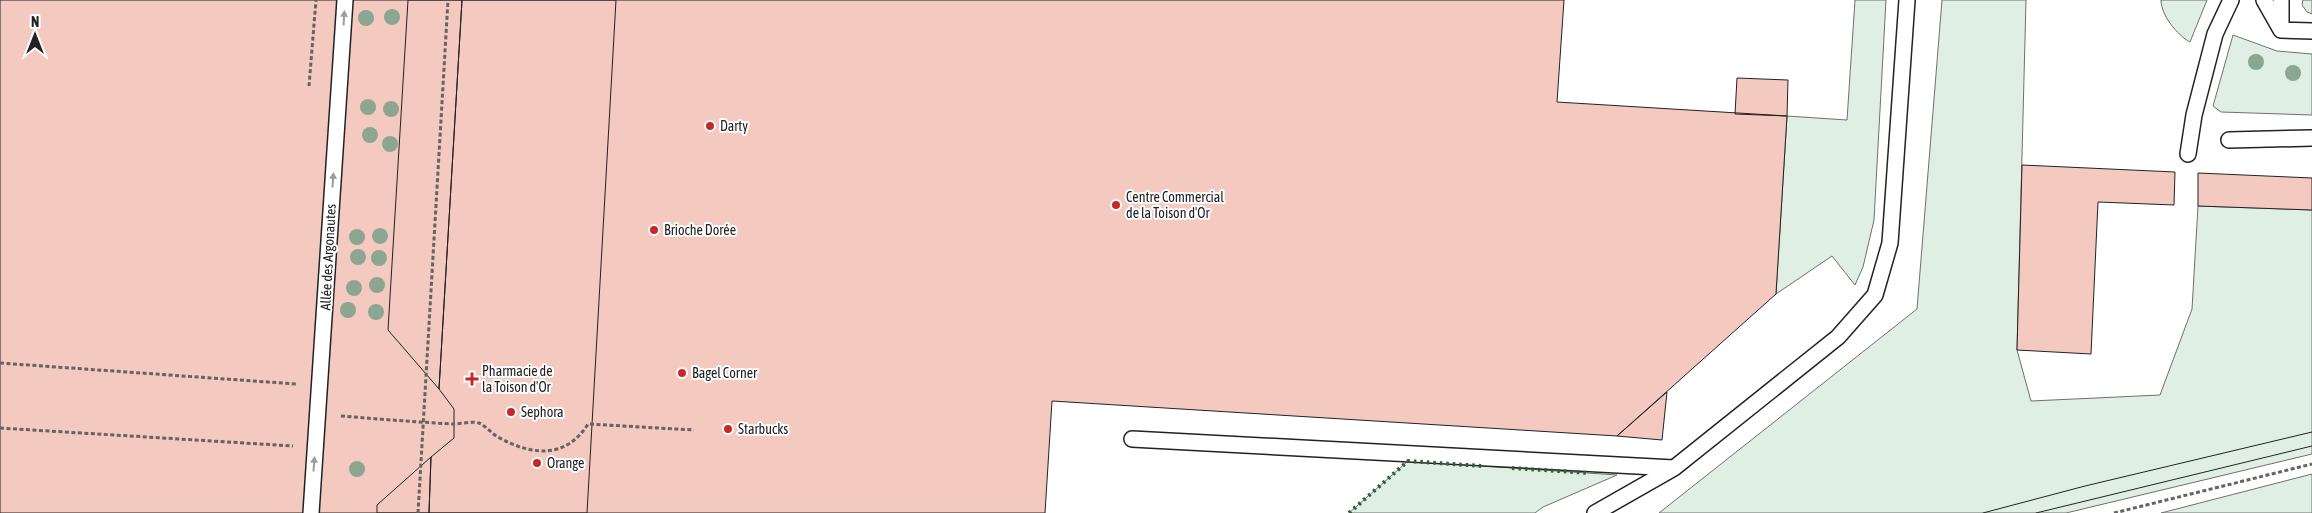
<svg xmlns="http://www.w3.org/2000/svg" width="2312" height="513" viewBox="0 0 2312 513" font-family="'Asap Condensed',sans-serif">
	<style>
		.green { fill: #e0efe3; stroke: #6f6f6f }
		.building { fill: #f3c9c0; stroke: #222 }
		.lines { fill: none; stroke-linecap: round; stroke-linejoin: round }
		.lane-casing { stroke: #222; stroke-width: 18 }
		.path { stroke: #646464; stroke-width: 3; stroke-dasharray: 4 2.5; stroke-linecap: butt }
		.lane { stroke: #fff; stroke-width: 15 }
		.tram { stroke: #222; stroke-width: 1 }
		.hedge { stroke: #2f5e38; stroke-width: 4; stroke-dasharray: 2.5 4; stroke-linecap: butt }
		.tree { fill: #8da692 }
		.oneway { fill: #9c9c9c }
		.poi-dot { fill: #c62828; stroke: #fff; stroke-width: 2 }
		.labels { text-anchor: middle; stroke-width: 4; stroke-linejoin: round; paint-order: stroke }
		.poi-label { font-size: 14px; fill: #222; stroke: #fff; text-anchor: start }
		.street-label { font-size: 14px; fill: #222; stroke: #fff }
	</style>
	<rect width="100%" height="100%" fill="#fff"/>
	<path class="green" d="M 1855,0 L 1886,0 L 1874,220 L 1863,267 L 1855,285 L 1832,256 L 1776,294 L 1787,116 L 1847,120 Z
		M 1942,0 L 2026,0 L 2017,350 L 2031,401 L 2160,395 L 2192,309 L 2198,206 L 2312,210 L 2312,454 L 2066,513 L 1659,513 L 1917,309 Z
		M 2161,0 L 2207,0 L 2190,42 C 2177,35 2161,15 2161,0 Z
		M 2303,0 L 2312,0 L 2312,14 L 2307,12 L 2302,5 Z
		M 2233,35 L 2277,51 L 2312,54 L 2312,115 L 2221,112 L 2213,106 Z
		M 1408,461 L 1617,475 L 1543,507 L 1535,513 L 1349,513 Z
		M 2312,474 L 2312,513 L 2161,513 Z"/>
	<path class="building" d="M 0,0 L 616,0 L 587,513 L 0,513 Z
		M 408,0 L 462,0 L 439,389 L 388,330 Z
		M 462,0 L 1564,0 L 1557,102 L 1787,116 L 1776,294 L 1617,436 L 1052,401 L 1045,513 L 429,513 L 431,457 L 454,438 L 454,409 L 439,389 Z
		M 1737,78 L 1788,80 L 1787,116 L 1735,114 Z
		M 2022,165 L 2175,172 L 2174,205 L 2098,202 L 2091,354 L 2017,350 Z
		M 2198,173 L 2312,178 L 2312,210 L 2198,206 Z
		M 1667,392 L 1662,440 L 1617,436 Z
		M 431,457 L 429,513 L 377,513 L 377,505 Z"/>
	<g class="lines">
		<g class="lane-casing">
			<path id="lane" d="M 2264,0 L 2281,30
				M 2281,28 L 2281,0
				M 2281,30 L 2312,31
				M 2229,140 L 2312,138
				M 2188,154 L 2194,115 L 2215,34 L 2231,0
				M 1132,439 L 1674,468 L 1838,337 L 1875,295 L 1890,243 L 1907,0
				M 311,513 L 345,0
				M 1595,513 L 1674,468"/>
		</g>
		<path class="path" d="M 309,86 L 316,0
			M 0,363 L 296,384
			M 341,416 C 378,419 415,422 453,424 C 460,424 472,421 479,423 C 486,426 492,434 498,437 C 532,456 566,459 588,424 L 694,430
			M 0,428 L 293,446
			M 418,513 L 448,0
			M 2114,513 L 2312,464"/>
		<use href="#lane" class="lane"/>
		<path class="tram" d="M 1983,513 L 2085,486 L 2312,432
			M 2036,513 L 2312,446"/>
		<path class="hedge" d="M 1512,468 L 1589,473
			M 1349,513 L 1408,461 L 1482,466"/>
	</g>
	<g class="tree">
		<circle cx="392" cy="17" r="8"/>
		<circle cx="366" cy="18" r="8"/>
		<circle cx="2256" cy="62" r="8"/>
		<circle cx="2293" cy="73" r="8"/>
		<circle cx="368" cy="107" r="8"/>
		<circle cx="391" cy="109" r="8"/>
		<circle cx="370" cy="135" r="8"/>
		<circle cx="390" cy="144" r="8"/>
		<circle cx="380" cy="236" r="8"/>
		<circle cx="357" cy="237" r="8"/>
		<circle cx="358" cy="257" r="8"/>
		<circle cx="379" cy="258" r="8"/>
		<circle cx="377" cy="285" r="8"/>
		<circle cx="354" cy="288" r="8"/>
		<circle cx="348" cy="310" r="8"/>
		<circle cx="376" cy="312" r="8"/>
		<circle cx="357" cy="469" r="8"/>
	</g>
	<defs><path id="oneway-solid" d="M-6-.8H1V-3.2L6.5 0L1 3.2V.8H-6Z" transform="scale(1.25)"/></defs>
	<g class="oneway">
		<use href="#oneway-solid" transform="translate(344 18) rotate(-87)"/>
		<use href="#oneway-solid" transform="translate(333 180) rotate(-86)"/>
		<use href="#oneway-solid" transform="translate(314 464) rotate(-86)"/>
	</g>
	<g class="poi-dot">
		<circle cx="710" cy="126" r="5"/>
		<circle cx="1116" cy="205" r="5"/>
		<circle cx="654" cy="230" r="5"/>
		<circle cx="682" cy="373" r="5"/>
		<path d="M469.5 371.5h5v5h5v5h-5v5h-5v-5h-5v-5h5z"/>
		<circle cx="511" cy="412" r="5"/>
		<circle cx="728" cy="429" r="5"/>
		<circle cx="537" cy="463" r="5"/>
	</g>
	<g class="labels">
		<g class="poi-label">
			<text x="720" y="131">Darty</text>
			<text x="1126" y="202">Centre Commercial<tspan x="1126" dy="16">de la Toison d'Or</tspan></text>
			<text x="664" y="235">Brioche Dorée</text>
			<text x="482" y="376">Pharmacie de<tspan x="482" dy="16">la Toison d'Or</tspan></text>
			<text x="692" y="378">Bagel Corner</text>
			<text x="521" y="417">Sephora</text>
			<text x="738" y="434">Starbucks</text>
			<text x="547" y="468">Orange</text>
		</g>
		<g class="street-label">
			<text transform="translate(328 257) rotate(-87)" y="5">Allée des Argonautes</text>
		</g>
	</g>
	<g transform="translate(35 35)" stroke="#ffffff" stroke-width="4" paint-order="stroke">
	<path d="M0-4L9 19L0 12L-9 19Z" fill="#222222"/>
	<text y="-8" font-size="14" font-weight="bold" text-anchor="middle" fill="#222222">N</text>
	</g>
</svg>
